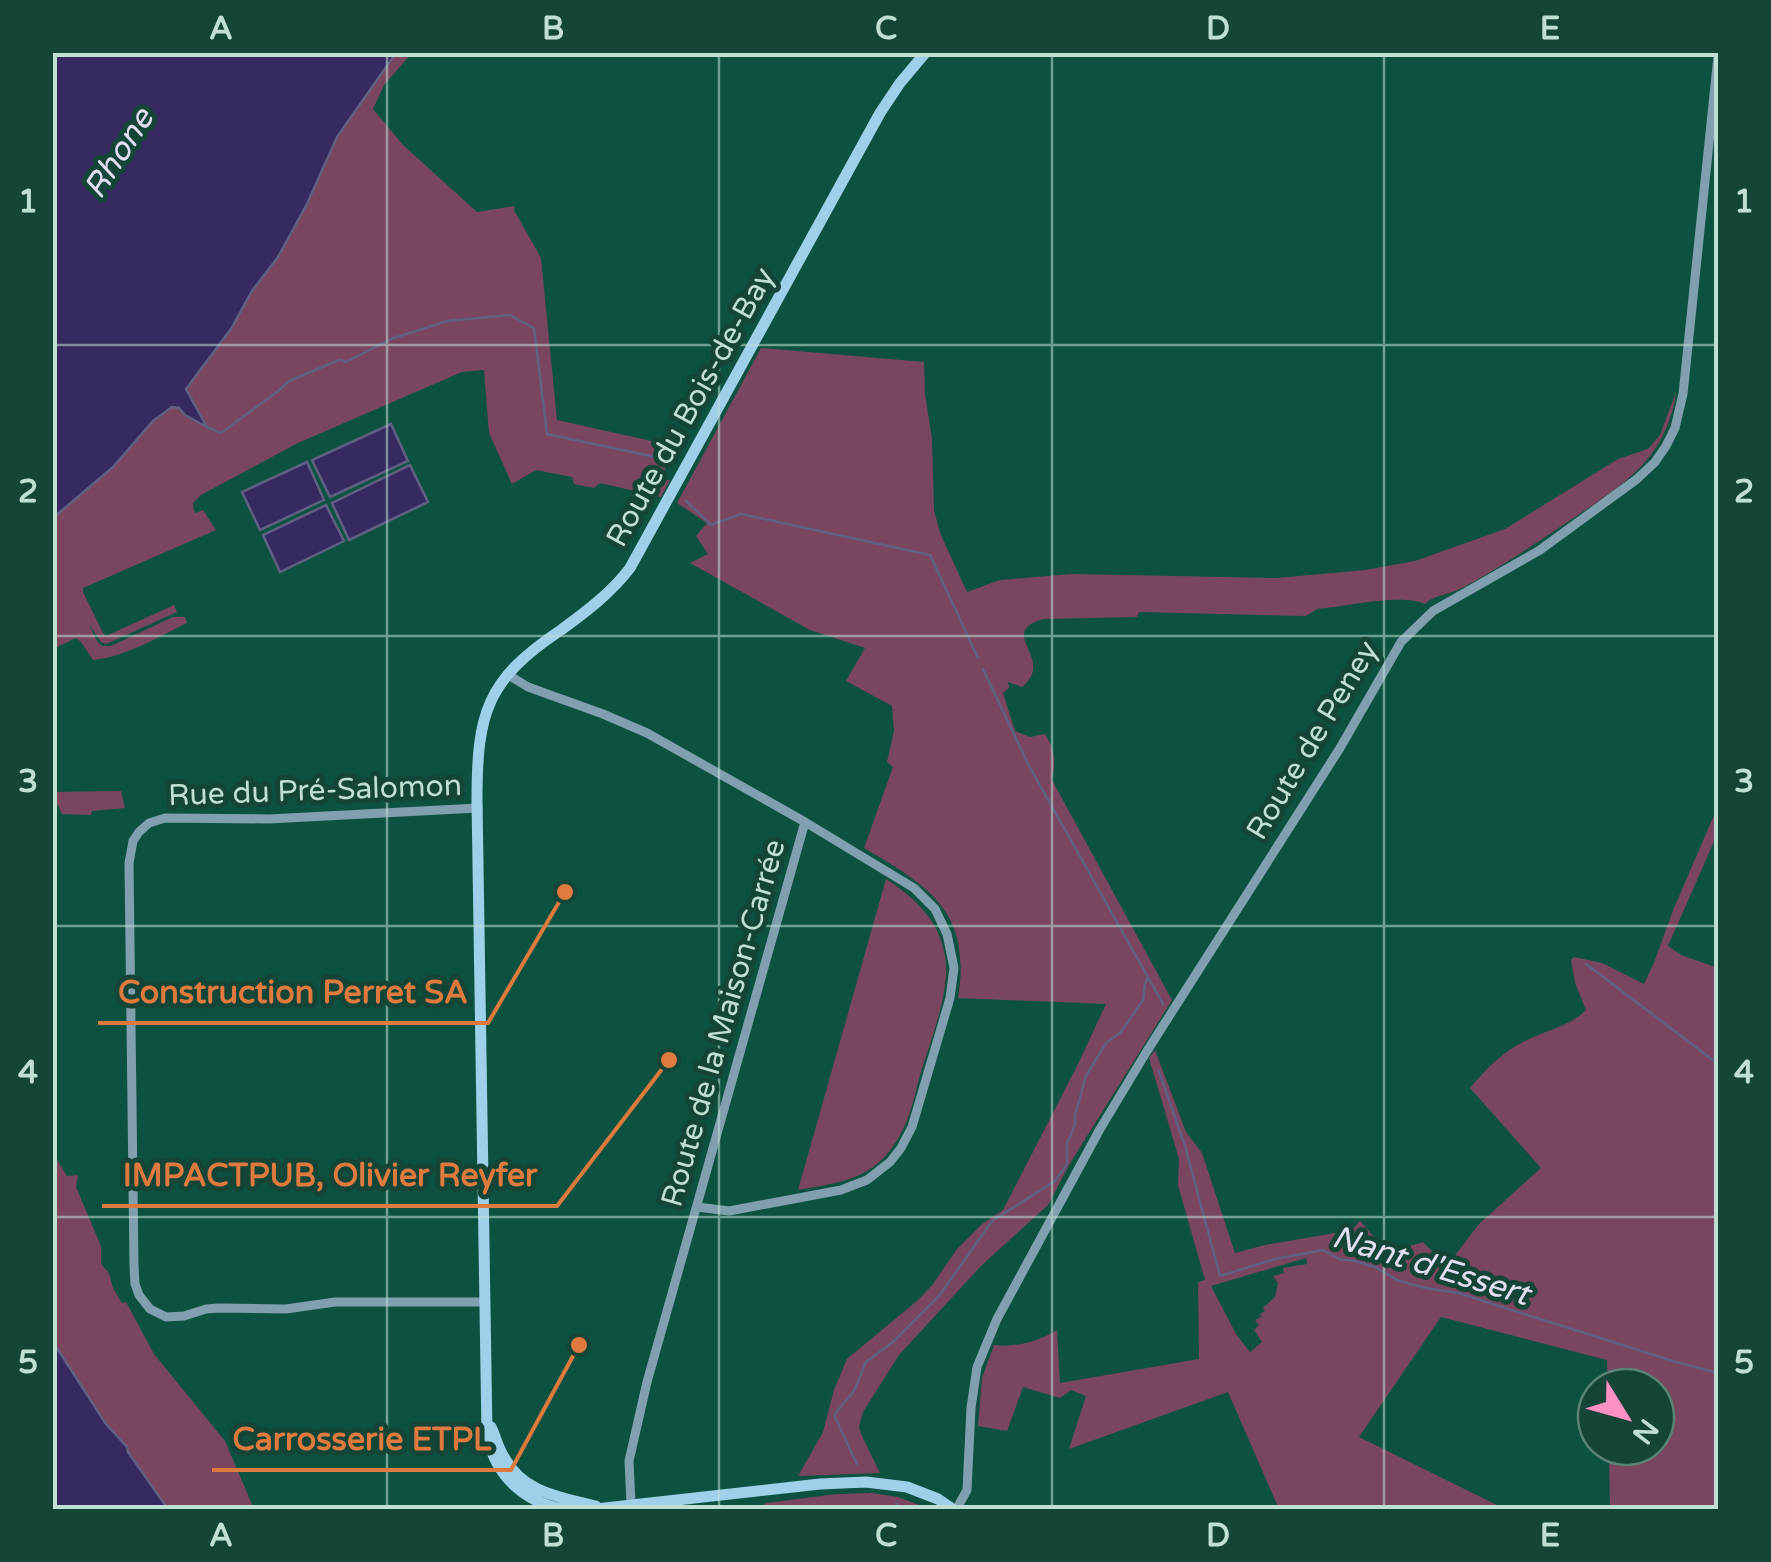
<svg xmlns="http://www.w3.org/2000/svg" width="1771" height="1562" viewBox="0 0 1771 1562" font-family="'Varela Round',sans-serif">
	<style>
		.green { fill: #7a465f; fill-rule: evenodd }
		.water { fill: #362a60; stroke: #5f6082; stroke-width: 2.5 }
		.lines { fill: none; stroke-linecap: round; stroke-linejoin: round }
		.stream { stroke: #5f6082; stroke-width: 2.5 }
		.street { stroke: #809faf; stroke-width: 9 }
		.secondary { stroke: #9fd0ea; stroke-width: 11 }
		.grid { fill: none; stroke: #c0dfd3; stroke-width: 2.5; stroke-opacity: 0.55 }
		.labels { text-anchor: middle; stroke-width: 10; stroke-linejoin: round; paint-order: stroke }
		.street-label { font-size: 30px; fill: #c0dfd3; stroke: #144537 }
		.water-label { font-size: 32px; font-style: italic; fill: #e1dff1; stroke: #144537 }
		.leader { fill: none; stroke: #de7a3e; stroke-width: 4 }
		.callout-dot { fill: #de7a3e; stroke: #144537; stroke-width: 4 }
		.callout-label { font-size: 32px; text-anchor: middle; font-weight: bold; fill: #de7a3e; stroke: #144537; stroke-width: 10; stroke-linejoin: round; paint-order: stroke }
		.neatline { fill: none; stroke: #c0dfd3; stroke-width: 4 }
		.grid-label { font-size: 32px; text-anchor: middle; font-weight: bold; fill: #c0dfd3 }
	</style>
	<rect width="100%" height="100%" fill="#0d5240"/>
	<path class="green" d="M 396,53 L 412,53 L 384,85 L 373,109 L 403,145 L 477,212 L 515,206 L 514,210 L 541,258 L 557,420 L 683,448 L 678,449 L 674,460 L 669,459 L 664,462 L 666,472 L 665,480 L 670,480 L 661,497 L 600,483 L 594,488 L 574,484 L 572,477 L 536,470 L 512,484 L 489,433 L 484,370 L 462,372 L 298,443 L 201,495 L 193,503 L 194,511 L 196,513 L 203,510 L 216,530 L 83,588 L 83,592 L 103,633 L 106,636 L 174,605 L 177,612 L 106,644 L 101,642 L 89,624 L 97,641 L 102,646 L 111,646 L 173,617 L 185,617 L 187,623 C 156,638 127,656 93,660 L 81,642 L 76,638 L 53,649 L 53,518 L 113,467 L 153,421 L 172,407 L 179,408 L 185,415 L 207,427 L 186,389 L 231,329 L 252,291 L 278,257 L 307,204 L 337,137 Z
		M 761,348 L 924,362 L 925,394 L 932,439 L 934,510 L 940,533 L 967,592 L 1000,580 L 1071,574 L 1277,578 L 1365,570 L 1415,561 L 1505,529 L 1618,459 L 1648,449 L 1660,435 L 1676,392 C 1673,417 1662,443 1645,462 C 1625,485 1597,502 1572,519 C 1542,539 1512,560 1480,578 C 1471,583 1462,589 1452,592 C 1441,596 1434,596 1425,604 C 1401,593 1345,607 1317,609 L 1306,616 L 1139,612 L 1137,617 L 1043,619 C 995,634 1057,658 1022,687 L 1008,682 L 1009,688 L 1003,693 L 1015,731 L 1030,737 L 1045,734 C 1055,750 1056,761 1052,780 L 1172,1000 L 1069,1165 L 1048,1205 L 981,1266 L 899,1355 L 863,1412 L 859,1426 L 861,1434 L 880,1473 L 798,1476 L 823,1432 L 834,1390 L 847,1359 L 918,1300 L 933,1284 L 957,1249 L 982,1224 L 1003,1210 L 1078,1064 L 1106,1004 L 958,998 C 972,912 930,887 864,848 L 893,767 L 887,762 L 894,731 L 892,706 L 846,681 L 865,648 L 810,630 L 690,563 L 708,554 L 696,536 L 707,523 L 677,503 Z
		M 121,791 L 125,808 L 92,811 L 91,815 L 62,814 L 58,805 L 53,804 L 53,792 Z
		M 1718,806 L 1718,828 L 1716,837 L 1668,946 L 1681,955 L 1718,968 L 1718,1509 L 1610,1509 L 1609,1447 L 1656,1447 L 1656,1387 L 1608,1387 L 1607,1360 L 1441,1317 L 1359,1437 L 1505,1509 L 1279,1509 L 1228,1392 L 1069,1449 L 1086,1396 L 1071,1390 L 1060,1398 L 1023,1387 L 1007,1431 L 978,1426 L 982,1378 L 994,1345 C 1016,1348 1039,1341 1057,1330 L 1060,1383 L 1199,1359 L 1198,1282 L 1205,1280 L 1178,1185 L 1179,1159 L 1149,1058 L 1155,1050 L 1186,1132 L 1202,1153 L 1235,1253 L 1265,1245 L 1352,1230 L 1360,1221 C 1385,1249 1385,1254 1423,1242 L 1447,1266 L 1479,1224 L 1541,1168 L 1470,1088 C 1487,1068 1503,1051 1527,1040 C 1547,1030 1570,1026 1586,1010 L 1575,983 L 1571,960 L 1574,957 L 1602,963 L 1644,984 L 1653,965 L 1674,908 ZM 1306,1258 L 1307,1264 L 1283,1268 L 1284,1273 L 1273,1276 L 1278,1283 L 1275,1297 L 1263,1308 L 1265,1311 L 1260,1314 L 1261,1317 L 1255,1320 L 1259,1325 L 1254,1330 L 1262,1342 L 1250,1352 L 1236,1334 L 1211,1286 Z
		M 886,879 C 915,898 939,920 945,956 C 951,992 930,1041 920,1075 C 915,1092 912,1111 904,1127 C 898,1140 889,1154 877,1164 C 855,1182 825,1185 798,1190 Z
		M 52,1152 L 67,1176 L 78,1175 L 76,1187 L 101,1246 L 101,1264 L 109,1273 L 113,1288 L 122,1303 L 126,1302 L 154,1354 L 225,1441 L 254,1509 L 168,1509 L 127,1452 L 127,1447 L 106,1424 L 53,1342 Z
		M 872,1493 L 898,1497 L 930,1509 L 757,1509 L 766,1503 L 837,1494 Z"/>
	<path class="water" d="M 53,52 L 396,53 L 337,137 L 307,204 L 278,257 L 252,291 L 231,329 L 186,389 L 207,427 L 185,415 L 179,408 L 172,407 L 153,421 L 113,467 L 53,518 Z
		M 391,424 L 408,461 L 330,497 L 312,460 Z
		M 307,462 L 324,500 L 260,530 L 242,492 Z
		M 410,465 L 428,502 L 349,540 L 332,503 Z
		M 326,505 L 344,541 L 280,572 L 263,535 Z
		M 53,1342 L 106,1424 L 127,1447 L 128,1452 L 168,1509 L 53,1509 Z"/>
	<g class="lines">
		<path class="stream" d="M 207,427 L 221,433 L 278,391 L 289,381 L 339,360 L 346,362 L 391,339 L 447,321 L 510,315 L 534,328 L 547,434 L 655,457 L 662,465 L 669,464
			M 686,501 L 711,525 L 741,514 L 930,555 L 978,658
			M 983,669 L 1028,764 L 1163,1004
			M 1586,964 L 1718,1064
			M 1159,1071 L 1185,1146 L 1220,1276 L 1275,1259 L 1323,1250 L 1341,1260 L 1351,1260 L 1375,1267 L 1397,1280 L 1425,1288 L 1458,1293 L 1676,1362 L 1718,1373
			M 857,1464 L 834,1415 L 854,1391 L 866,1362 L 893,1342 L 939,1296 L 992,1221 L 1055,1181 L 1067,1164 L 1067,1143 L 1075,1125 L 1075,1115 L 1086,1076 L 1106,1043 L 1121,1032 L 1143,1000 L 1145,984 L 1148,977
			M 896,1503 L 900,1510"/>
		<path class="street" d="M 507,674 L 528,687 L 603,714 L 647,733 L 805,822 L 914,888 L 935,909 L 947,934 L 954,968 L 950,998 L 912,1127 L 901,1148 L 890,1162 L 867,1180 L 841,1190 L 729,1211 L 697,1207
			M 478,808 L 269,819 L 165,818 L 149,823 L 139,832 L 133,841 L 129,863 L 134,1266 L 135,1284 L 139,1295 L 150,1309 L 166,1317 L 184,1316 L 206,1309 L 218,1308 L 286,1309 L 335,1302 L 484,1302
			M 631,1504 L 629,1461 L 647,1382 L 805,822
			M 956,1510 L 967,1490 L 971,1408 L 977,1367 L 997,1319 L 1100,1129 L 1147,1051 L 1340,748 L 1401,642 L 1433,611 L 1540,550 L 1637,479 L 1655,462 L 1666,446 L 1675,428 L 1683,394 L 1718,56"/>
		<path class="secondary" d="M 491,1427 C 496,1437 498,1448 504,1457 C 523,1493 560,1497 596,1506
			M 573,1510 C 529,1507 495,1478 487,1434 L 477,801 C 477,713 486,680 561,630 C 587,611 611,593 630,568 L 880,113 L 900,83 L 926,52
			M 587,1510 L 820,1484 L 866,1482 L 907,1487 L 938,1499 L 954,1510"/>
	</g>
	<path class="grid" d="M 387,52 L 387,1510M 719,52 L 719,1510M 1052,52 L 1052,1510M 1384,52 L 1384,1510M 52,345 L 1718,345M 52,636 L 1718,636M 52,926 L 1718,926M 52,1217 L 1718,1217"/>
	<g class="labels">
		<g class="street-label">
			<text transform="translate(690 407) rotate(-61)" y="10">Route du Bois-de-Bay</text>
			<text transform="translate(1312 740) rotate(-59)" y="10">Route de Peney</text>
			<text transform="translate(315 790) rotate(-2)" y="10">Rue du Pré-Salomon</text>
			<text transform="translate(723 1023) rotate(-74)" y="10">Route de la Maison-Carrée</text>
		</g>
		<g class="water-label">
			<text transform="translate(118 153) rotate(-57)" y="11">Rhone</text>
			<text transform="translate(1431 1265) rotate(17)" y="11">Nant d'Essert</text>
		</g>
	</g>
	<path class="leader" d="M565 892L488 1023H98M669 1060L557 1206H102M579 1345L511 1470H212"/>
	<g class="callout-dot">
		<circle cx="565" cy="892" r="10"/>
		<circle cx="669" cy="1060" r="10"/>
		<circle cx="579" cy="1345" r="10"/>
	</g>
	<g class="callout-label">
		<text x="293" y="1003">Construction Perret SA</text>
		<text x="330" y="1186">IMPACTPUB, Olivier Reyfer</text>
		<text x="362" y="1450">Carrosserie ETPL</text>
	</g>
	<rect width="1771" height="1562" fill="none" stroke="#144537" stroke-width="110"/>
	<g transform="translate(1626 1417) rotate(127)"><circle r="48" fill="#144537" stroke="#598375" stroke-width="2.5"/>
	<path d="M0-8L18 38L0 25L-18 38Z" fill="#fc8fc3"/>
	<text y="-15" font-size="28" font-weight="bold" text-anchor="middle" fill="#c0dfd3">N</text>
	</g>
	<rect x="55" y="55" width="1661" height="1452" class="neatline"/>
	<g class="grid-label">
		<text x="221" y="39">A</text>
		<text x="553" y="39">B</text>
		<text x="886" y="39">C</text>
		<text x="1218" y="39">D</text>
		<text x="1550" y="39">E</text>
		<text x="28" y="212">1</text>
		<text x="1744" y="212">1</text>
		<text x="28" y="502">2</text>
		<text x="1744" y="502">2</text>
		<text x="28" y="792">3</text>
		<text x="1744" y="792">3</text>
		<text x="28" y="1083">4</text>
		<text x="1744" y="1083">4</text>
		<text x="28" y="1373">5</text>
		<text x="1744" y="1373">5</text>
		<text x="221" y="1546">A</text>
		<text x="553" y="1546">B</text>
		<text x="886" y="1546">C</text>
		<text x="1218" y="1546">D</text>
		<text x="1550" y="1546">E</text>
	</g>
</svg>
